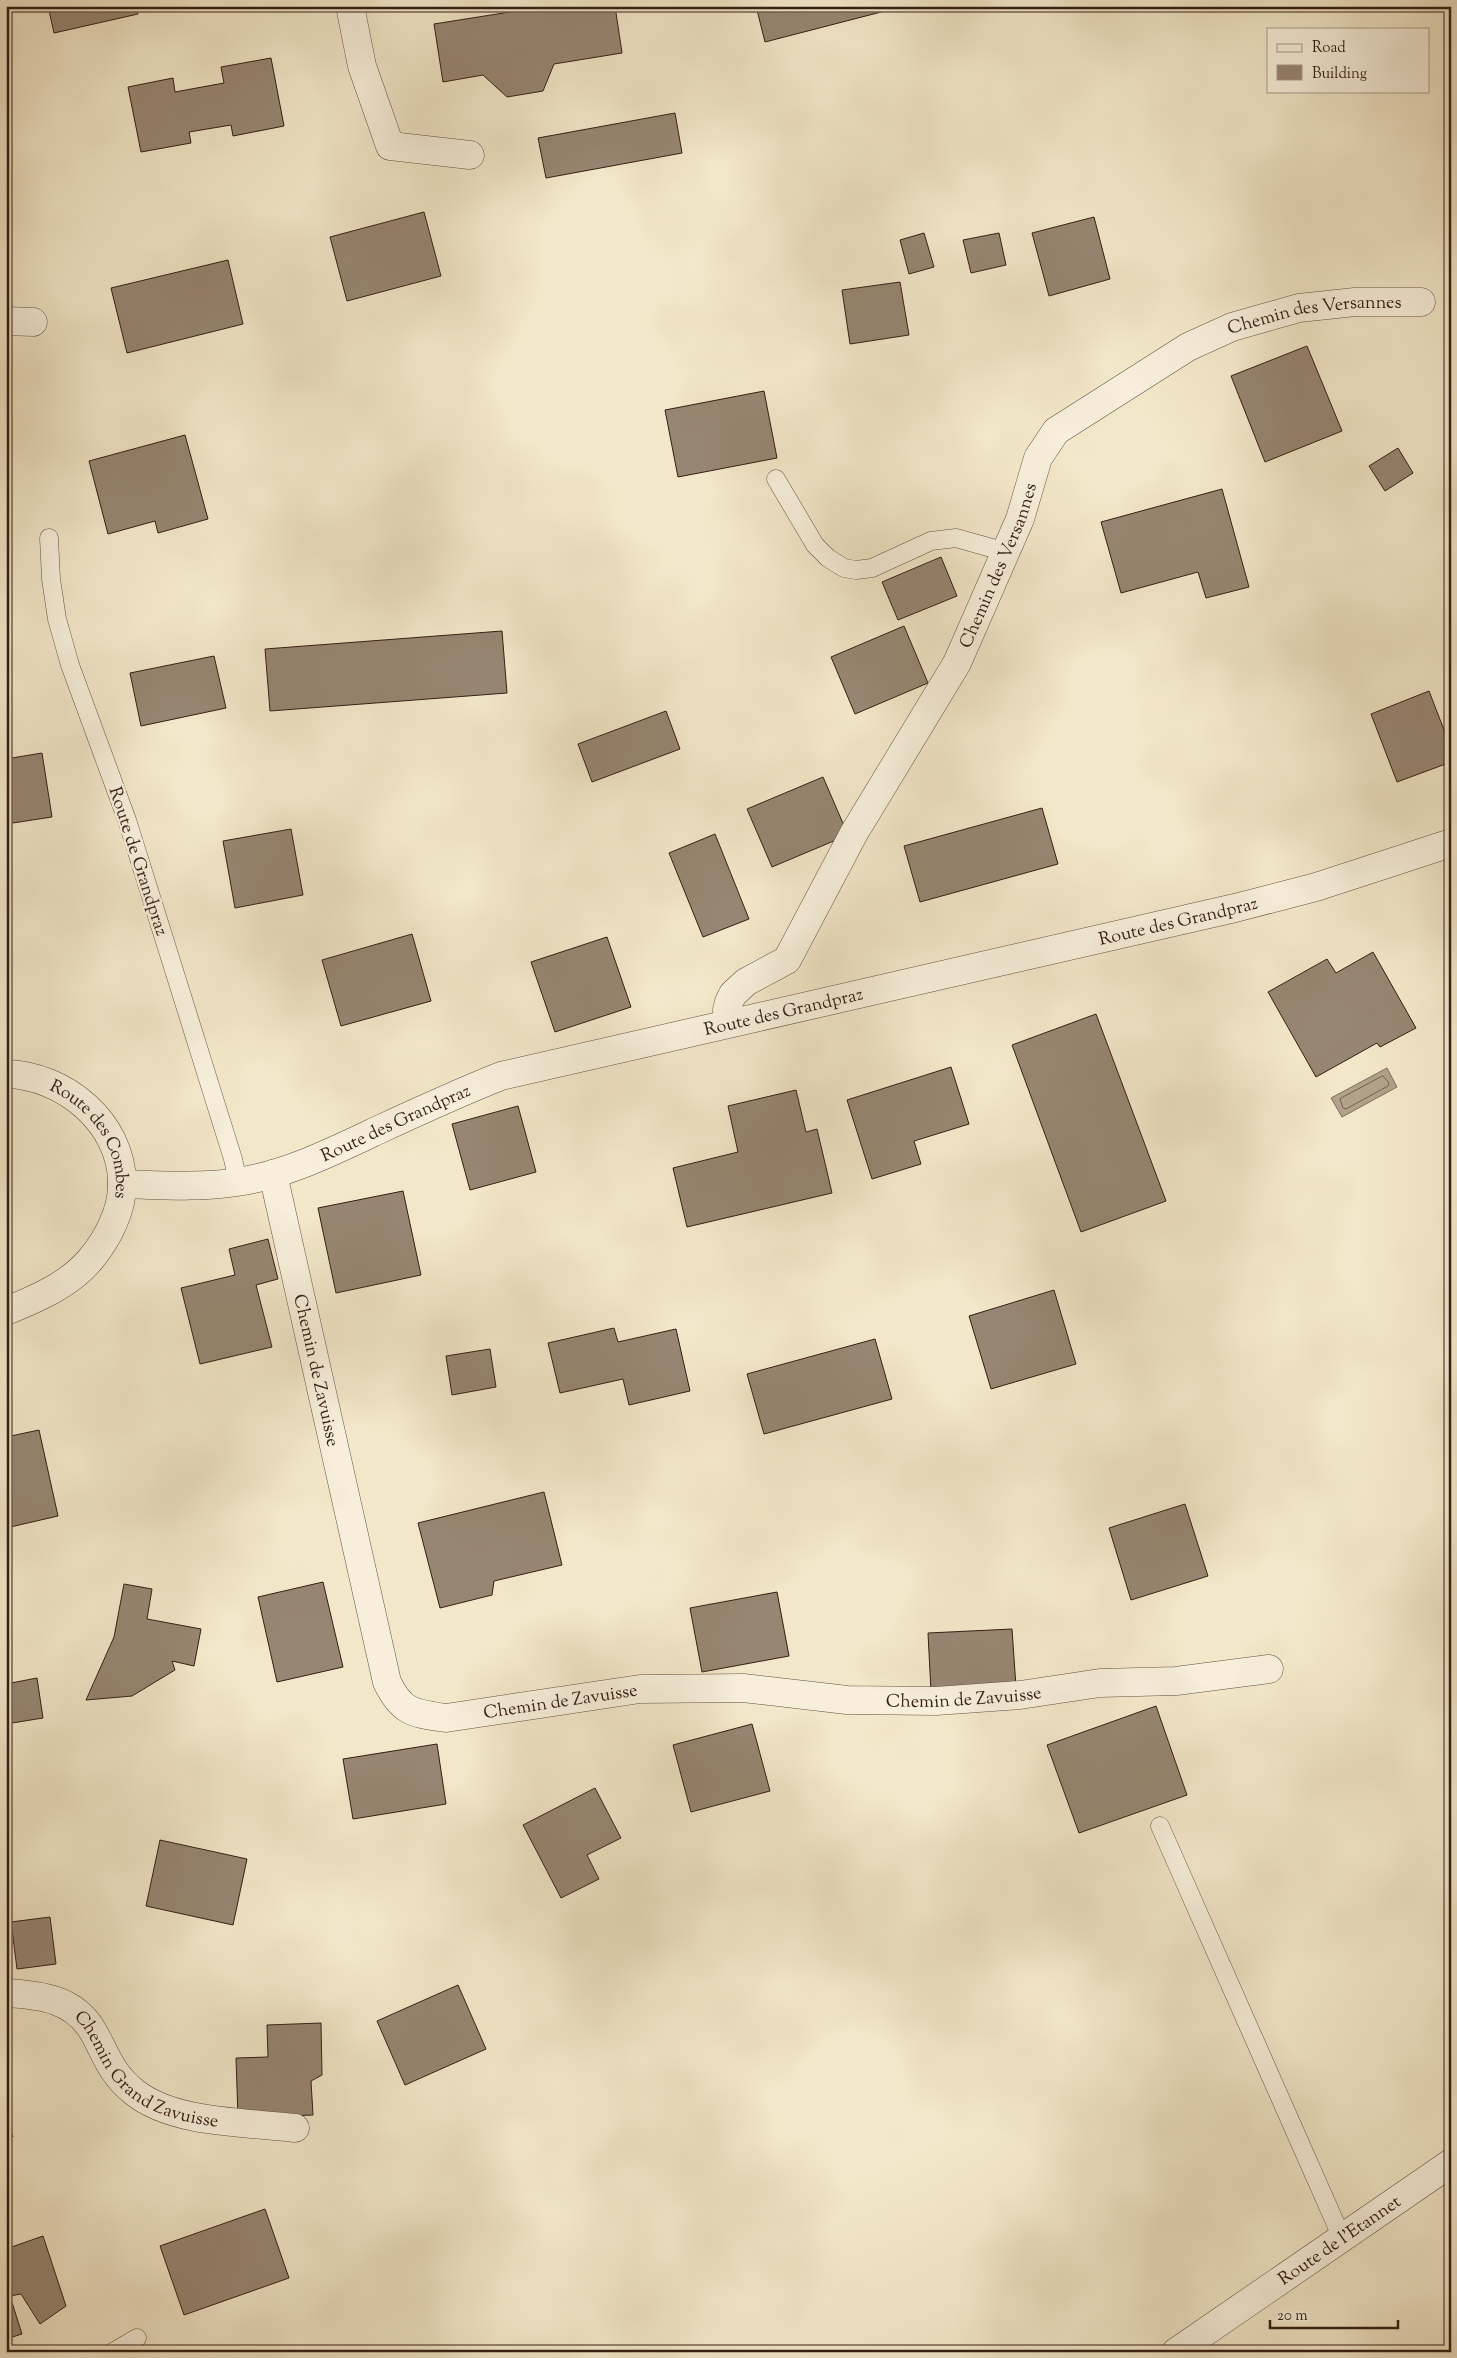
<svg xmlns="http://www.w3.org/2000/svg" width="1457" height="2358" viewBox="0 0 1457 2358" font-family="'Sorts Mill Goudy',serif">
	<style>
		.water { fill: #b2a28b; stroke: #806d5c }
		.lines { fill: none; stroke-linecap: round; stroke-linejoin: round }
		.shore { stroke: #746050; stroke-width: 1 }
		.building { fill: #978672; stroke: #351d15 }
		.service-casing { stroke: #645042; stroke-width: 19 }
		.minor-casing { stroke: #645042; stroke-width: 29 }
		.tertiary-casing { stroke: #645042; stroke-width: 29 }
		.service { stroke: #f7efdb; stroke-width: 18 }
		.minor { stroke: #f7efdb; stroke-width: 28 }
		.tertiary { stroke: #f7efdb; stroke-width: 28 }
		.labels { text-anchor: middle; stroke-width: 5; stroke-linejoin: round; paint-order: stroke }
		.street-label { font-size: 18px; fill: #351d15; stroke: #f7efdb }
	</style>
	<rect width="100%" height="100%" fill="#f2e7c8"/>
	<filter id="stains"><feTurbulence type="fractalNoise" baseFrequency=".004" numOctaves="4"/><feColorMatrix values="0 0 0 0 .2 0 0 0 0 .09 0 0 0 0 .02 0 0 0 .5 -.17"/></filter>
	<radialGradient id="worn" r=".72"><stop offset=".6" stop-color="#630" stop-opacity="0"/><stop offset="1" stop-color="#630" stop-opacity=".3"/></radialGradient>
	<path class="water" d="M 1387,1068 L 1397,1087 L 1342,1117 L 1331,1098 Z"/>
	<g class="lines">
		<path class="shore" d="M 1383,1076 L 1389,1083 L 1388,1086 L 1346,1109 L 1343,1108 L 1340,1099 Z"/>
	</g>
	<path class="building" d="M 48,6 L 136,6 L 138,14 L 54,33 Z
		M 529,6 L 615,6 L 622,53 L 554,64 L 543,91 L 507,97 L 483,75 L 443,82 L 434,24 L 529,9 Z
		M 756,6 L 884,6 L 885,11 L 765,42 Z
		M 271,58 L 284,126 L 233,136 L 231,125 L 189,132 L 191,143 L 141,152 L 128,87 L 173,78 L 175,92 L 224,83 L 221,67 Z
		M 675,113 L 682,153 L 546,178 L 538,138 Z
		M 424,212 L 441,276 L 347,301 L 330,237 Z
		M 1094,217 L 1110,279 L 1049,296 L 1032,233 Z
		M 924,233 L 934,267 L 909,274 L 900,240 Z
		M 999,233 L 1006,265 L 971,273 L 963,240 Z
		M 228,260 L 243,324 L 127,353 L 111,288 Z
		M 900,282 L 909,335 L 850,344 L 842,290 Z
		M 1307,346 L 1342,431 L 1265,462 L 1231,376 Z
		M 764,391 L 777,458 L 678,477 L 665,410 Z
		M 185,435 L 208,519 L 158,533 L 155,521 L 108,534 L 89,461 Z
		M 1398,448 L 1413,473 L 1385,491 L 1369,466 Z
		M 1222,489 L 1249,587 L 1206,598 L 1198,572 L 1121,593 L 1101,522 Z
		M 941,557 L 957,596 L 898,620 L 882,582 Z
		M 904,626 L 928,683 L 855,714 L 831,657 Z
		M 502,631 L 507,693 L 270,711 L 265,649 Z
		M 214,656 L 226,708 L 141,726 L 130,673 Z
		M 1429,691 L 1451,748 L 1451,762 L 1397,782 L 1371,714 Z
		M 666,711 L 680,749 L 592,782 L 578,744 Z
		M 42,753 L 52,817 L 6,824 L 6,759 Z
		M 823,777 L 848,835 L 772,867 L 747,809 Z
		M 1042,808 L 1058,864 L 920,902 L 904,846 Z
		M 291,829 L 303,895 L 235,908 L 223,841 Z
		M 715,834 L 749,919 L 703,937 L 669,853 Z
		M 412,934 L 431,1001 L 341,1026 L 322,960 Z
		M 607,937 L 631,1007 L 555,1032 L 531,962 Z
		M 1373,952 L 1416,1028 L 1380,1047 L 1377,1043 L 1316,1077 L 1268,992 L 1327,959 L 1336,973 Z
		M 1096,1014 L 1166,1201 L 1081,1232 L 1012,1045 Z
		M 951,1067 L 969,1124 L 914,1141 L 921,1164 L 872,1179 L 847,1100 Z
		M 796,1090 L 806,1132 L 817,1129 L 832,1193 L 687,1227 L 673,1168 L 738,1152 L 728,1106 Z
		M 518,1106 L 536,1172 L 470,1190 L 452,1124 Z
		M 403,1191 L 421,1275 L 336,1293 L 318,1208 Z
		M 268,1239 L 278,1279 L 256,1285 L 272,1347 L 200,1364 L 181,1288 L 235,1275 L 229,1249 Z
		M 1054,1290 L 1076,1364 L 991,1389 L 969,1316 Z
		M 614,1328 L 618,1342 L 676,1329 L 690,1391 L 629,1405 L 623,1379 L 560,1393 L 548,1343 Z
		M 875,1339 L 892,1399 L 764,1434 L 747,1374 Z
		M 490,1349 L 496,1387 L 452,1395 L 446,1356 Z
		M 39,1430 L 58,1516 L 6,1528 L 6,1437 Z
		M 544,1492 L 562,1565 L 494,1581 L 492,1595 L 440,1608 L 418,1523 Z
		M 1185,1504 L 1208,1576 L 1131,1600 L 1109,1528 Z
		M 323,1582 L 343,1667 L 277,1682 L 258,1597 Z
		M 124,1584 L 152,1589 L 147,1619 L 201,1629 L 194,1666 L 172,1661 L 175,1670 L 132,1696 L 86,1700 L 114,1637 Z
		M 777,1592 L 789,1656 L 702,1672 L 690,1608 Z
		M 1012,1629 L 1016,1687 L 931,1692 L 928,1633 Z
		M 37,1678 L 43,1718 L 6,1724 L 6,1684 Z
		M 1156,1706 L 1187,1795 L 1079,1833 L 1047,1745 Z
		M 752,1724 L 770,1791 L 691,1812 L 673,1745 Z
		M 437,1744 L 446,1804 L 353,1819 L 343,1759 Z
		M 595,1788 L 621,1838 L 587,1855 L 599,1879 L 561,1898 L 523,1825 Z
		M 160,1840 L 247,1859 L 233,1925 L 146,1906 Z
		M 50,1917 L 56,1964 L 17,1969 L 11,1922 Z
		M 458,1985 L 486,2049 L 405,2085 L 377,2021 Z
		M 321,2023 L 322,2075 L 311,2081 L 313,2115 L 238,2118 L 236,2058 L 268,2057 L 267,2025 Z
		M 6,2114 L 13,2137 L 6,2139 Z
		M 265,2209 L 289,2278 L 184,2315 L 160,2246 Z
		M 43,2236 L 66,2306 L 40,2324 L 21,2294 L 10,2296 L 22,2334 L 6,2339 L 6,2249 Z"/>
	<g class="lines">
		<g class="service-casing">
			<path id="service" d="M 776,479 L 815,545 L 828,558 L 844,568 L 856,570 L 872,568 L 931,541 L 956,538 L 1006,552
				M 49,538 L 51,579 L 57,619 L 70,665 L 127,820 L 233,1159 L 238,1182
				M 1160,1826 L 1342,2238
				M 113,2352 L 137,2338"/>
		</g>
		<g class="minor-casing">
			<g id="minor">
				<path d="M 350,6 L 362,66 L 390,146 L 470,155"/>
				<path d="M 6,321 L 33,322"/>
				<path id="s1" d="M 729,1022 L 727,1010 L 729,1002 L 733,994 L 746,982 L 787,960 L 854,833 L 957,663 L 1020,519 L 1038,458 L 1056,431 L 1188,347 L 1232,327 L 1299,308 L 1355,302 L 1421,302"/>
				<path id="s2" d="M 273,1174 L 387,1682 C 402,1713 413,1713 446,1718 L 640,1689 L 743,1688 L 847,1700 L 936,1701 L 1020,1695 L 1100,1683 L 1176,1681 L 1269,1669"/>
				<path id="s3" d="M 122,1184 C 161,1185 198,1188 237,1182 C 285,1175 332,1152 376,1131 C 417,1112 458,1093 501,1076 L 1235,908 L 1316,887 L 1451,843"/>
				<path id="s4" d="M 6,1993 C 42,1995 75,1999 94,2033 C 107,2057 111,2073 134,2092 C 174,2124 246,2122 295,2128"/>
				<path id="s5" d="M 1176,2352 L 1451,2163"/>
			</g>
		</g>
		<g class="tertiary-casing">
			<g id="tertiary">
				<path id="s6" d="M 6,1074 C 64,1075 122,1123 122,1183 C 123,1210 107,1240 90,1260 C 69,1285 36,1299 6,1311"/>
			</g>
		</g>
		<use href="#service" class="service"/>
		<use href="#minor" class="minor"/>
		<use href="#tertiary" class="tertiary"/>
	</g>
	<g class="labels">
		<g class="street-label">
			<text dy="6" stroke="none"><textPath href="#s1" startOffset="978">Chemin des Versannes</textPath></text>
			<text dy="6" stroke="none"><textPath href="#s1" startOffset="542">Chemin des Versannes</textPath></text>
			<text transform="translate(139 861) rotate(72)" y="6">Route de Grandpraz</text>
			<text dy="6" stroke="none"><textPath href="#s3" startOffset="1095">Route des Grandpraz</textPath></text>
			<text dy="6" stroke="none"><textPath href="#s3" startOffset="690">Route des Grandpraz</textPath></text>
			<text dy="6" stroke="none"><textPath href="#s3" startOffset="285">Route des Grandpraz</textPath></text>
			<text dy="6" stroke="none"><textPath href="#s6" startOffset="119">Route des Combes</textPath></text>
			<text dy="6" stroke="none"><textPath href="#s2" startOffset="201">Chemin de Zavuisse</textPath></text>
			<text dy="6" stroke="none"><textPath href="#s2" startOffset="1115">Chemin de Zavuisse</textPath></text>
			<text dy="6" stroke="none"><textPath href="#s2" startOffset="710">Chemin de Zavuisse</textPath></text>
			<text dy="6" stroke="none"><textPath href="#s4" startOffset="170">Chemin Grand Zavuisse</textPath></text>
			<text dy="6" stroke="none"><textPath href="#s5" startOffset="198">Route de l'Etannet</textPath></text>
		</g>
	</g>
	<rect width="1457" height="2358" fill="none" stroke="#f2e7c8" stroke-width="25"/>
	<rect x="8" y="8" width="1442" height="2343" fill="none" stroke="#351d15" stroke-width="2.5"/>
	<rect x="12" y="12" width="1432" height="2333" fill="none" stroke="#351d15"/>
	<rect x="1267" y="28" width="162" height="65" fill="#f7efdb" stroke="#a99b8c"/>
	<rect x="1277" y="44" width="25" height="8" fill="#f7efdb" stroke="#a99b8c"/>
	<text x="1312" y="52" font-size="15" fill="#351d15">Road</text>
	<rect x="1277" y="65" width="25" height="15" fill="#978672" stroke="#a99b8c"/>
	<text x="1312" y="78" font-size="15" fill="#351d15">Building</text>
	<path d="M1270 2320v8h128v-8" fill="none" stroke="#351d15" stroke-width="2.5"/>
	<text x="1277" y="2320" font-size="15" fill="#351d15" stroke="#f7efdb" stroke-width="4" paint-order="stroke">20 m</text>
	<rect width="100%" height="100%" filter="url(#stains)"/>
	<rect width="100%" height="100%" fill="url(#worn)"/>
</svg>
